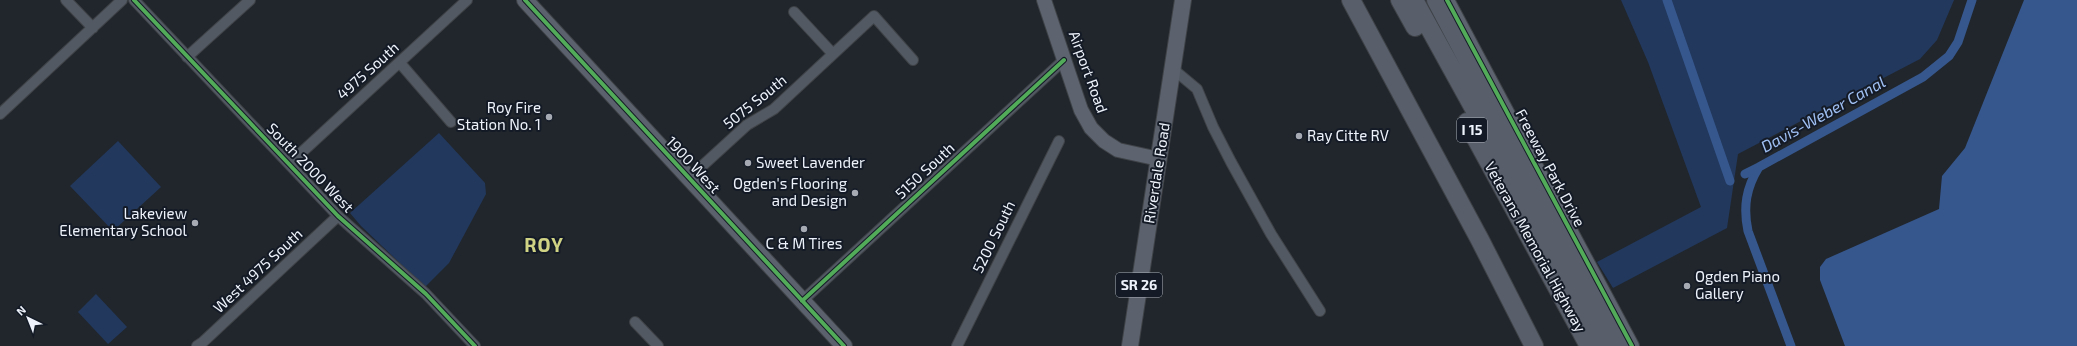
<svg xmlns="http://www.w3.org/2000/svg" width="2077" height="346" viewBox="0 0 2077 346" font-family="'Exo 2',sans-serif">
	<style>
		.green { fill: #22385d }
		.water { fill: #36578d }
		.lines { fill: none; stroke-linecap: round; stroke-linejoin: round }
		.canal { stroke: #36578d; stroke-width: 9 }
		.street-casing { stroke: #3f4348; stroke-width: 12 }
		.secondary-casing { stroke: #3f4348; stroke-width: 16 }
		.primary-casing { stroke: #3f4348; stroke-width: 18 }
		.highway-casing { stroke: #3f4348; stroke-width: 20 }
		.street { stroke: #535962; stroke-width: 10 }
		.secondary { stroke: #5d646f; stroke-width: 14 }
		.primary { stroke: #5c626d; stroke-width: 16 }
		.highway { stroke: #585f6b; stroke-width: 18 }
		.cycleway-casing { stroke: #141b26; stroke-width: 6 }
		.cycleway { stroke: #51ab58; stroke-width: 4 }
		.poi-dot { fill: #a6abb3; stroke: #141b26; stroke-width: 1.5 }
		.labels { text-anchor: middle; stroke-width: 4; stroke-linejoin: round; paint-order: stroke }
		.shield { fill: #141b26; stroke: #adb2bb; stroke-width: 1 }
		.shield-label { font-size: 14px; font-weight: bold; fill: #eef3fb }
		.street-label { font-size: 15px; fill: #eef3fb; stroke: #141b26 }
		.poi-label { font-size: 15px; fill: #eef3fb; stroke: #141b26; text-anchor: end }
		.water-label { font-size: 16px; font-style: italic; fill: #a0c0f4; stroke: #141b26 }
		.district-label { font-size: 19px; font-weight: bold; letter-spacing: 1px; fill: #d0d284; stroke: #141b26 }
	</style>
	<rect width="100%" height="100%" fill="#21262c"/>
	<path class="green" d="M 1621,0 L 1954,0 L 1937,40 L 1920,59 L 1738,154 L 1727,228 L 1613,288 L 1597,262 L 1701,207 L 1648,62 Z
		M 439,133 L 485,183 L 486,194 L 449,263 L 425,287 L 361,226 L 350,213 Z
		M 118,141 L 161,187 L 113,231 L 70,186 Z
		M 96,294 L 127,327 L 108,344 L 78,312 Z"/>
	<path class="water" d="M 2024,0 L 2077,0 L 2077,346 L 1845,346 L 1820,280 L 1820,267 L 1826,259 L 1939,209 L 1942,176 L 1965,148 Z"/>
	<g class="lines">
		<path class="canal" d="M 1667,0 L 1730,181
			M 1745,174 L 1759,167
			M 1791,346 L 1748,231 C 1743,207 1746,188 1759,167 L 1923,77 L 1949,56 L 1958,42 L 1972,0"/>
		<g class="street-casing">
			<path id="street" d="M 66,0 L 93,28
				M 134,0 L 338,216 L 426,294 L 475,346
				M 794,12 L 833,54
				M 187,57 L 250,0
				M 400,63 L 451,122
				M 1173,69 L 1197,89 L 1213,127 L 1231,162 L 1271,234 L 1320,311
				M 0,114 L 122,0
				M 289,164 L 467,0
				M 689,178 L 747,125 L 774,109 L 874,16 L 913,60
				M 802,301 L 1064,60
				M 635,322 L 658,346
				M 197,346 L 203,342 L 338,216
				M 957,346 L 1059,141"/>
		</g>
		<g class="secondary-casing">
			<path id="secondary" d="M 1044,0 L 1081,110 L 1091,128 L 1104,141 L 1118,150 L 1159,159
				M 1447,0 L 1632,346"/>
		</g>
		<g class="primary-casing">
			<path id="primary" d="M 525,0 L 844,346
				M 1130,346 L 1183,0"/>
		</g>
		<g class="highway-casing">
			<path id="highway" d="M 1351,0 L 1480,240 L 1534,346
				M 1400,0 L 1415,27
				M 1414,0 L 1605,346
				M 1436,0 L 1619,346
				M 1467,122 L 1589,346"/>
		</g>
		<use href="#street" class="street"/>
		<use href="#secondary" class="secondary"/>
		<use href="#primary" class="primary"/>
		<use href="#highway" class="highway"/>
		<g class="cycleway-casing">
			<path id="cycleway" d="M 134,0 L 338,216 L 426,294 L 475,346
				M 525,0 L 844,346
				M 1447,0 L 1632,346
				M 802,301 L 1064,60"/>
		</g>
		<use href="#cycleway" class="cycleway"/>
	</g>
	<g class="poi-dot">
		<circle cx="549" cy="117" r="4"/>
		<circle cx="1299" cy="136" r="4"/>
		<circle cx="748" cy="163" r="4"/>
		<circle cx="855" cy="193" r="4"/>
		<circle cx="195" cy="223" r="4"/>
		<circle cx="804" cy="229" r="4"/>
		<circle cx="1687" cy="286" r="4"/>
	</g>
	<g class="labels">
		<g class="shield">
			<rect x="1457" y="118" width="30" height="24" rx="3"/>
			<rect x="1116" y="273" width="46" height="24" rx="3"/>
		</g>
		<g class="shield-label">
			<text x="1472" y="135">I 15</text>
			<text x="1139" y="290">SR 26</text>
		</g>
		<g class="street-label">
			<text transform="translate(368 71) rotate(-42)" y="5">4975 South</text>
			<text transform="translate(1088 72) rotate(70)" y="5">Airport Road</text>
			<text transform="translate(755 102) rotate(-39)" y="5">5075 South</text>
			<text transform="translate(693 165) rotate(47)" y="5">1900 West</text>
			<text transform="translate(310 168) rotate(46)" y="5">South 2000 West</text>
			<text transform="translate(1550 168) rotate(62)" y="5">Freeway Park Drive</text>
			<text transform="translate(925 171) rotate(-43)" y="5">5150 South</text>
			<text transform="translate(1157 173) rotate(-81)" y="5">Riverdale Road</text>
			<text transform="translate(994 237) rotate(-64)" y="5">5200 South</text>
			<text transform="translate(1535 247) rotate(61)" y="5">Veterans Memorial Highway</text>
			<text transform="translate(258 271) rotate(-43)" y="5">West 4975 South</text>
		</g>
		<g class="poi-label">
			<text x="541" y="113">Roy Fire<tspan x="541" dy="17">Station No. 1</tspan></text>
			<text x="1307" y="141" text-anchor="start">Ray Citte RV</text>
			<text x="756" y="168" text-anchor="start">Sweet Lavender</text>
			<text x="847" y="189">Ogden's Flooring<tspan x="847" dy="17">and Design</tspan></text>
			<text x="187" y="219">Lakeview<tspan x="187" dy="17">Elementary School</tspan></text>
			<text x="804" y="249" text-anchor="middle">C &amp; M Tires</text>
			<text x="1695" y="282" text-anchor="start">Ogden Piano<tspan x="1695" dy="17">Gallery</tspan></text>
		</g>
		<g class="water-label">
			<text transform="translate(1823 114) rotate(-29)" y="6">Davis-Weber Canal</text>
		</g>
		<g class="district-label">
			<text x="544" y="252">ROY</text>
		</g>
	</g>
	<g transform="translate(28 318) rotate(317)" stroke="#141b26" stroke-width="3" paint-order="stroke">
	<path d="M0-3L7 15L0 10L-7 15Z" fill="#eef3fb"/>
	<text y="-6" font-size="11" font-weight="bold" text-anchor="middle" fill="#eef3fb">N</text>
	</g>
</svg>
